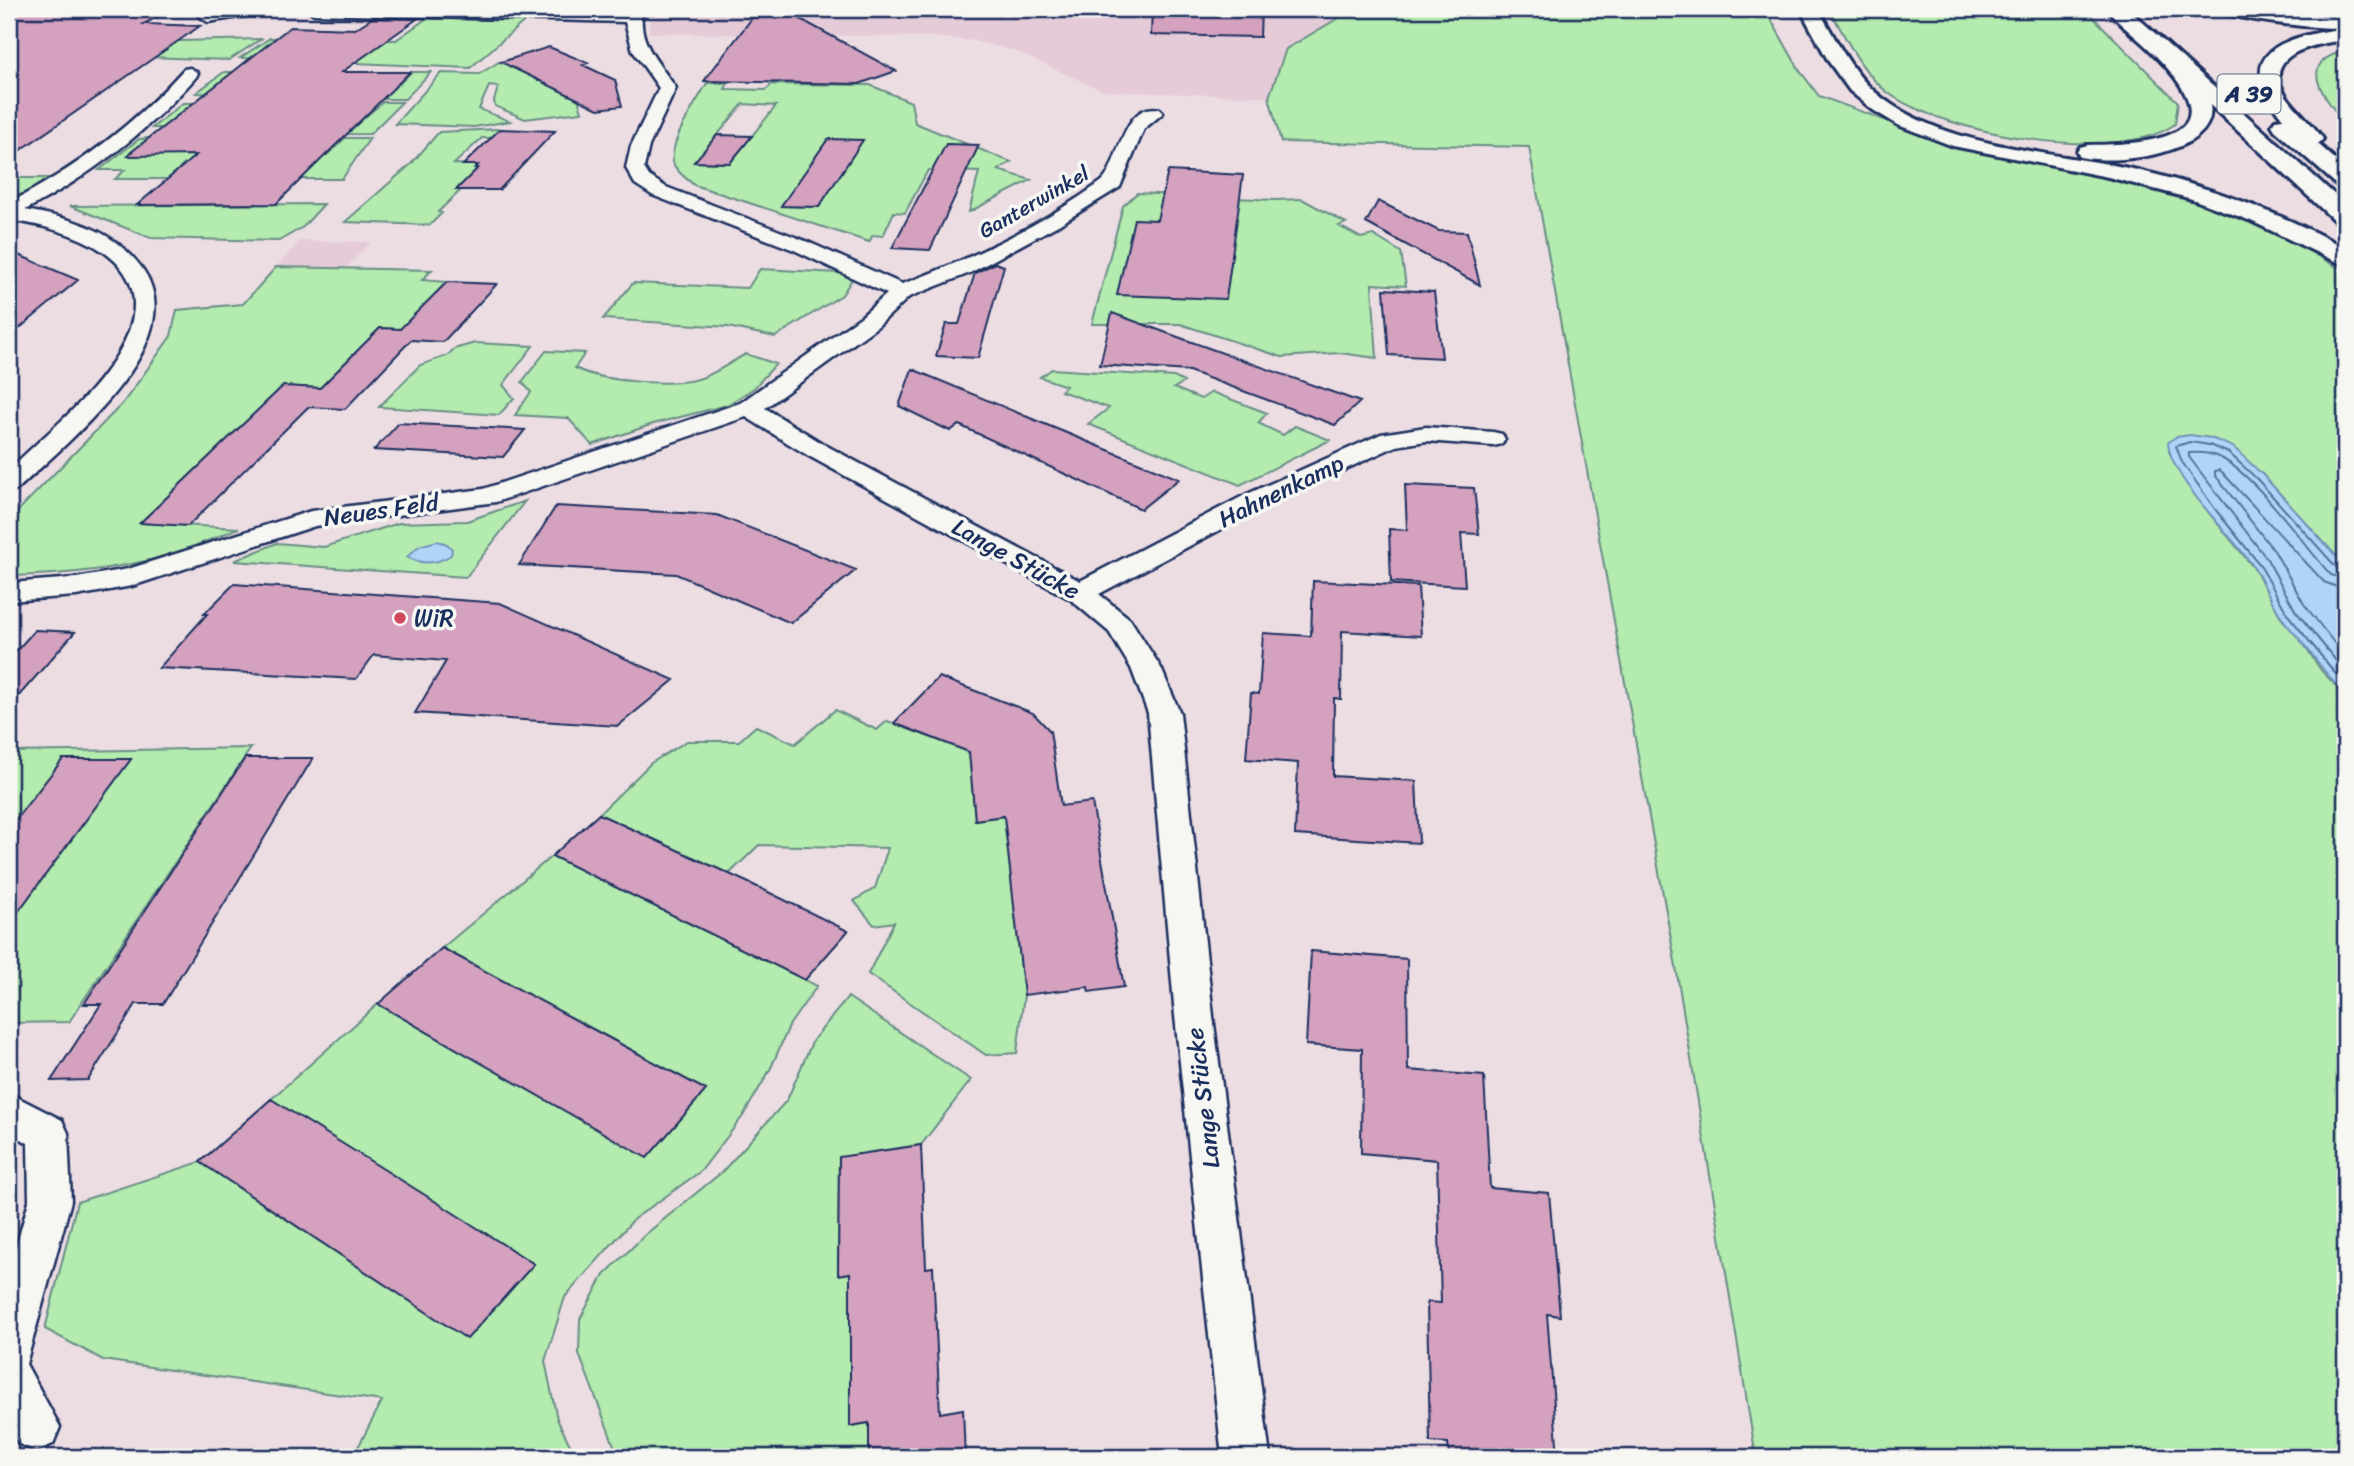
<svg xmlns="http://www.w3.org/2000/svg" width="2354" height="1466" viewBox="0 0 2354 1466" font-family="Sriracha,sans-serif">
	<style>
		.built { fill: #e5cbd8 }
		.green { fill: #b4ebae; stroke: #688d86; stroke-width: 2; fill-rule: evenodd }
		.water { fill: #aed5f8; stroke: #7393ba; stroke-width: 2 }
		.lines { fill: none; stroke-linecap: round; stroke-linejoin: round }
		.shore { stroke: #56719c; stroke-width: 2 }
		.building { fill: #d4a2bf; stroke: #1b2f5e; stroke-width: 2 }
		.minor-casing { stroke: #1b2f5e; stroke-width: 5 }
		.motorway-casing { stroke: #1b2f5e; stroke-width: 6 }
		.minor { fill: #f6f6f2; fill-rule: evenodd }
		.motorway { fill: #f6f6f2; fill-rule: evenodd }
		.poi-dot { fill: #d1495b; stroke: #f6f6f2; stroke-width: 2.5 }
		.labels { text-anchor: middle; stroke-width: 7; stroke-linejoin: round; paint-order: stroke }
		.far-street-label { font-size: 21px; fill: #1b2f5e; stroke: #f6f6f2 }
		.shield { fill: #f6f6f2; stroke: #5d6b8a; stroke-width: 2 }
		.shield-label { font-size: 23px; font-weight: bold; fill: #1b2f5e }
		.street-label { font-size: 24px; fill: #1b2f5e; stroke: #f6f6f2 }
		.poi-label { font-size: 24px; fill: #1b2f5e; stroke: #f6f6f2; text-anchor: start }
	</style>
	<rect width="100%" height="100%" fill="#ecdde3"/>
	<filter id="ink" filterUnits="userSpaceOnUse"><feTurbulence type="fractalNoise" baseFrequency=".0143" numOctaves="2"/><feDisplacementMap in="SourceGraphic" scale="14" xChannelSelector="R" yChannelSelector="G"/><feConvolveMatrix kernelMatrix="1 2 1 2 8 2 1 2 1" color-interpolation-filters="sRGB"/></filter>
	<g filter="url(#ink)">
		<path class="built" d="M 656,9 L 1354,9 L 1286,49 L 1269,97 L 1103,91 L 1015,51 L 974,41 L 933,37 L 649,33 L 651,17 Z
			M 300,241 L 371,242 L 346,268 L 276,267 Z"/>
		<path class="green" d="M 119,9 L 140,9 L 112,24 L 139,42 L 261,39 L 229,60 L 9,52 L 9,41 L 49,41 L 80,29 Z
			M 1354,9 L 1765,9 L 1800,71 L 1819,96 L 1955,146 L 2143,186 L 2236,214 L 2282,235 L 2345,272 L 2345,566 L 2262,474 L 2211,438 L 2176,437 L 2169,452 L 2209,513 L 2254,568 L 2282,619 L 2303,643 L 2321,670 L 2345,695 L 2345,1457 L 1756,1457 L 1676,967 L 1529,147 L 1281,142 L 1269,97 L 1286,49 Z
			M 1829,9 L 2085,9 L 2178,102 L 2175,124 C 2118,166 1940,133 1887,92 C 1860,71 1846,37 1829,9 Z
			M 430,16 L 527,19 L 470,68 L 240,58 L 270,38 L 396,40 Z
			M 2345,51 L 2345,123 C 2325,99 2294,62 2345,51 Z
			M 499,62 L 525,63 L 556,89 L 572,96 L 577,95 L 582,112 L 525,119 L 495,106 L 494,101 L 498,87 L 489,86 L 479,109 L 510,121 L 474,127 L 395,124 L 441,73 L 479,74 Z
			M 224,72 L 233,72 L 219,85 L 399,84 L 411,72 L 431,72 L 405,99 L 210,99 L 217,94 L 196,93 Z
			M 707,83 L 728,83 L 725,89 L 766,90 L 772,84 L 870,85 L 911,102 L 915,123 L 1011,162 L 998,170 L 1031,180 L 969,212 L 979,172 L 928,170 L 905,213 L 894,212 L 883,236 L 873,235 L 869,242 L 694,185 C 688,180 677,172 674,165 C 666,145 697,102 707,83 ZM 743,104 L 776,106 L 730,163 L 695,162 ZM 828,139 L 862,141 L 819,207 L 782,206 Z
			M 383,102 L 402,102 L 370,134 L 159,135 L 168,128 L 152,128 L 183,103 L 194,103 L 175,118 L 364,118 Z
			M 500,129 L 491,138 L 482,138 L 454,164 L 478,165 L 476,168 L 478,168 L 457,189 L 461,190 L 438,212 L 442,213 L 430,225 L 345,222 L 411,164 L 439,132 Z
			M 149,138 L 130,155 L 327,155 L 345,138 L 370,138 L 342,179 L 115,179 L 125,170 L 99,170 L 139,139 Z
			M 9,178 L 54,178 L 16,200 L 9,200 Z
			M 1137,193 L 1275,200 L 1302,199 L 1346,223 L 1339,226 L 1361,238 L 1373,235 L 1401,252 L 1406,286 L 1372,284 L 1377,358 L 1340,353 L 1282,357 L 1180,324 L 1092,324 L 1123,206 Z
			M 324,204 L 303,227 L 279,241 L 151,238 L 70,206 Z
			M 276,267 L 432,270 L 422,280 L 447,282 L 434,295 L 416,330 L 380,328 L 320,388 L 283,386 L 140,523 L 239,528 C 216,537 192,548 169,555 C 116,570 63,575 9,576 L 9,520 L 123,403 L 171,336 L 177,310 L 243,304 Z
			M 760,269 L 840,273 L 852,279 L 842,295 L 775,337 L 728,327 L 603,319 L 633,283 L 748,288 Z
			M 475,343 L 533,346 L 503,385 L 514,398 L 499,415 L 379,407 L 420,365 L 447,356 L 454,349 Z
			M 546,351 L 585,353 L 575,368 C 599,381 670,387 698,379 C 714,375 731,362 746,354 L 776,364 L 754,388 L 727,405 L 653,424 L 592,445 L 568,418 L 515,415 L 531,392 L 522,382 Z
			M 1052,369 L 1174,377 L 1184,382 L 1174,388 L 1201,399 L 1212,392 L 1267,413 L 1258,423 L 1283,435 L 1295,426 L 1330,440 L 1240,485 L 1088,424 L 1109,408 L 1061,391 L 1066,386 L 1040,377 Z
			M 525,501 L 466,577 L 234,561 L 277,543 L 324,547 L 399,523 L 467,521 Z
			M 835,710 L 877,730 L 887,721 L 969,752 L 975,819 L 1004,816 L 1024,995 L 1017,1053 L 986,1055 L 868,974 L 894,922 L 874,925 L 854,901 L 875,888 L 888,848 L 759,845 L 729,874 L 599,814 L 651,763 L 687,741 L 739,741 L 756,726 L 795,744 Z
			M 251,748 L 69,1022 L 9,1023 L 9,924 L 131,759 L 63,759 L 9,828 L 9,752 Z
			M 552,856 L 817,986 L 790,1024 L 770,1070 L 743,1116 L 701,1171 L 634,1219 L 565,1297 L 545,1361 L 557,1419 L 576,1457 L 353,1457 L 382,1401 L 103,1360 L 45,1329 L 77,1202 L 200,1162 L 467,1338 L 534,1264 L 271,1099 L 378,1004 L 647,1157 L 706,1090 L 442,948 Z
			M 848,997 L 971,1080 L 921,1145 L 839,1157 L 838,1274 L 850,1273 L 850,1426 L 869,1423 L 869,1457 L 616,1457 L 617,1453 L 579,1354 L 580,1319 L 604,1275 L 646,1234 L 722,1172 L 787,1100 L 813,1040 Z"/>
		<path class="water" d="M 2190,435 L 2211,438 L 2233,447 L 2262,474 L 2345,566 L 2345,695 C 2327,676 2317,660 2301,641 C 2295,633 2286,625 2281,616 C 2271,601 2264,584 2255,569 C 2234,536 2170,480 2168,442 L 2176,437 Z
			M 437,541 L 447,544 L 452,549 L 451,555 C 437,564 422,565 407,557 L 419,546 Z"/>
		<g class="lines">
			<path class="shore" d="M 2345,571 L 2337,568 L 2257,479 L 2229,453 L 2209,445 L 2190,442 L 2176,446 L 2182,462 L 2215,509 L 2260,565 L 2288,615 L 2345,685
				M 2345,579 L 2331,575 C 2303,544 2256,476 2221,458 C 2211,453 2200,452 2189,453 L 2189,457 L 2267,559 L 2295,610 L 2345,672
				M 2345,590 L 2324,582 L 2220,470 L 2215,471 L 2215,475 L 2275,552 L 2304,604 L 2345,657"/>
		</g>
		<path class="building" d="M 9,9 L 172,9 L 144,24 L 200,26 L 9,158 Z
			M 759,9 L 782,9 L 896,71 L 859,84 L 704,81 Z
			M 1152,9 L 1261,9 L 1260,37 L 1151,35 Z
			M 372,18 L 417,19 L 342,72 L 410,72 L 276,204 L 137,205 L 196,155 L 128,156 L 130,153 L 290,27 L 355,29 Z
			M 549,47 L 588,63 L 583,65 L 615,80 L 622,106 L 598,109 L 501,62 Z
			M 500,129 L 555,131 L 499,190 L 456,190 L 478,168 L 475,168 L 478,165 L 463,165 Z
			M 717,135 L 752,136 L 730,163 L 694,162 Z
			M 828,139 L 863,140 L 819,207 L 781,206 Z
			M 946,144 L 979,145 L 930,250 L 892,248 Z
			M 1168,171 L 1243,175 L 1226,299 L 1117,295 L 1134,219 L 1157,220 Z
			M 1378,201 L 1439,231 L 1467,232 L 1480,285 L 1366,223 Z
			M 9,251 L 78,280 L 9,337 Z
			M 995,263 L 1004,266 L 978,358 L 936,356 L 946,324 L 959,324 L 975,273 Z
			M 447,282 L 497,284 L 443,342 L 411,340 L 345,409 L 308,407 L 188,526 L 140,523 L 283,386 L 320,388 L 380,328 L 400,329 Z
			M 1384,289 L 1434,292 L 1442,358 L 1389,355 Z
			M 1112,313 L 1189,341 L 1360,402 L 1335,425 L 1189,371 L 1100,365 Z
			M 912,369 L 1047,425 L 1179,479 L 1141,509 L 959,425 L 950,431 L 899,406 Z
			M 399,423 L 525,430 L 503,457 L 374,450 Z
			M 1405,485 L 1474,488 L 1479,534 L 1461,533 L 1465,586 L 1391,582 L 1389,529 L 1407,530 Z
			M 556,506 L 717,515 L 856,570 L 791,623 L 676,574 L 519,565 Z
			M 1313,581 L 1418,586 L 1421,636 L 1342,631 L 1341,699 L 1334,698 L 1333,776 L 1416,781 L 1419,843 L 1295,835 L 1298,763 L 1246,759 L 1251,693 L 1259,694 L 1263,633 L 1311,636 Z
			M 234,584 L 500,603 L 674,680 L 618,726 L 415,713 L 446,661 L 374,655 L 356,679 L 159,668 L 207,614 L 204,614 Z
			M 35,630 L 75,632 L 9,707 L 9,659 Z
			M 939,677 L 1033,713 L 1050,731 L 1061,806 L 1092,802 L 1124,987 L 1089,992 L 1088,987 L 1024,995 L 1004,816 L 975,820 L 969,752 L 894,723 Z
			M 245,758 L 313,758 L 163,1004 L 136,1004 L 88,1080 L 51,1081 L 101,1004 L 84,1004 Z
			M 63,759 L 131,759 L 9,924 L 9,828 Z
			M 599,814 L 762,889 L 848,931 L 805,980 L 552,856 Z
			M 442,948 L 613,1040 L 706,1090 L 647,1158 L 378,1004 Z
			M 1311,951 L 1407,959 L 1408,1070 L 1484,1076 L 1490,1188 L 1549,1193 L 1560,1316 L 1547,1314 L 1558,1457 L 1449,1457 L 1448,1443 L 1430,1442 L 1427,1302 L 1441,1303 L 1437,1160 L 1361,1153 L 1362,1049 L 1306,1045 Z
			M 271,1099 L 441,1205 L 534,1264 L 467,1339 L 200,1162 Z
			M 921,1145 L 926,1268 L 933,1267 L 940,1413 L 963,1409 L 965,1457 L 869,1457 L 869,1423 L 850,1426 L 850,1273 L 838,1275 L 839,1157 Z"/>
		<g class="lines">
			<g class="minor-casing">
				<path id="minor" d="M 231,9 L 266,9 L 258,14 L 208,22 L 200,17 L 203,14 Z
					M 306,9 L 466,9 L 627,13 L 629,9 L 643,9 C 636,41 659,63 676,88 L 649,146 L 644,168 L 649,176 L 666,187 L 808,242 L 902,284 C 969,260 1043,224 1101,182 C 1119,169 1121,100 1160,109 L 1163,113 L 1144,129 L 1120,187 L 1060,224 L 970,273 L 909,297 L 878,326 L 765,408 L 825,445 L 1080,581 L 1245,495 L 1381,434 L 1426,427 L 1493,432 L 1502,434 L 1505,439 L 1502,444 L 1493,446 L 1426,441 L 1396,446 L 1263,507 L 1099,594 L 1130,619 L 1161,668 L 1180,713 L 1213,1016 L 1270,1457 L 1222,1457 L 1175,1016 L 1148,713 L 1131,668 L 1109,632 L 1070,599 L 807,455 L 746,417 L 496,502 L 315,526 L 132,586 L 76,596 L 9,601 L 9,583 L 76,578 L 128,569 L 311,511 L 483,489 L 740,403 L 862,316 L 887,294 L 794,250 L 652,195 L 635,184 L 626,168 L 631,146 L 659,88 L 633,51 L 625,22 L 314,14 Z
					M 190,68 L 198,73 L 196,77 C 147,132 90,176 25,210 C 70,218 113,229 141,267 C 197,341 65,443 18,489 L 9,492 L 9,470 C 45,434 89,401 116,357 C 173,265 83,231 9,220 L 9,203 C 75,169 134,125 184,69 Z
					M 9,1093 L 62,1120 L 68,1133 L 71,1201 L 26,1364 L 60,1427 L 53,1444 L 36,1451 L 19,1444 L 9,1425 L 9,1272 L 29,1201 L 28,1143 L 9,1132 Z"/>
			</g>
			<g class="motorway-casing">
				<path id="motorway" d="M 1800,9 L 1818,9 C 1835,37 1849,69 1875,92 C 1940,149 2055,151 2137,170 C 2210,187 2279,212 2345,248 L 2345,266 L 2251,221 L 2192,199 L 2108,177 L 1953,146 L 1898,125 L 1873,110 L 1850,91 L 1829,62 Z
					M 2108,9 L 2128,9 L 2345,204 L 2345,224 L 2336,222 L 2210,105 C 2219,155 2114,165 2080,157 L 2077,152 L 2080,147 L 2088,145 C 2168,144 2235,133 2151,51 C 2137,37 2119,25 2108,9 Z
					M 2216,9 L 2257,9 L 2340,17 L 2345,19 L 2345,27 C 2330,31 2224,19 2216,9 Z
					M 2345,28 L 2345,40 C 2315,44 2258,53 2287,97 C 2298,112 2313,124 2323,139 L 2318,144 L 2345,168 L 2345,187 L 2337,185 L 2275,130 L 2272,125 L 2275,120 L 2283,119 C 2228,51 2285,37 2345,28 Z"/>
			</g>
			<use href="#minor" class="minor"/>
			<use href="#motorway" class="motorway"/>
		</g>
	</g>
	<circle class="poi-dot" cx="400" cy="618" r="7"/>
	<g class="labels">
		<g class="far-street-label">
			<text transform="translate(1034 202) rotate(-30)" y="7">Ganterwinkel</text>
		</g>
		<rect class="shield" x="2217.5" y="74.5" width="63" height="39" rx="5"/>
		<g class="shield-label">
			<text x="2249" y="102">A 39</text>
		</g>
		<g class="street-label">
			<text transform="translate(1281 491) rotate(-26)" y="8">Hahnenkamp</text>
			<text transform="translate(381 510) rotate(-8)" y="8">Neues Feld</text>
			<text transform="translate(1016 559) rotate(29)" y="8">Lange Stücke</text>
			<text transform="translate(1203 1098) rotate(-97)" y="8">Lange Stücke</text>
		</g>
		<g class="poi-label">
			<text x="414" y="626">WiR</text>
		</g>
	</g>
	<rect width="2354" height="1466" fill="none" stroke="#f6f6f2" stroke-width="35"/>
	<rect x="18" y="18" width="2319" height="1431" fill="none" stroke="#1b2f5e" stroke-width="2.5" filter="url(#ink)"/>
</svg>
